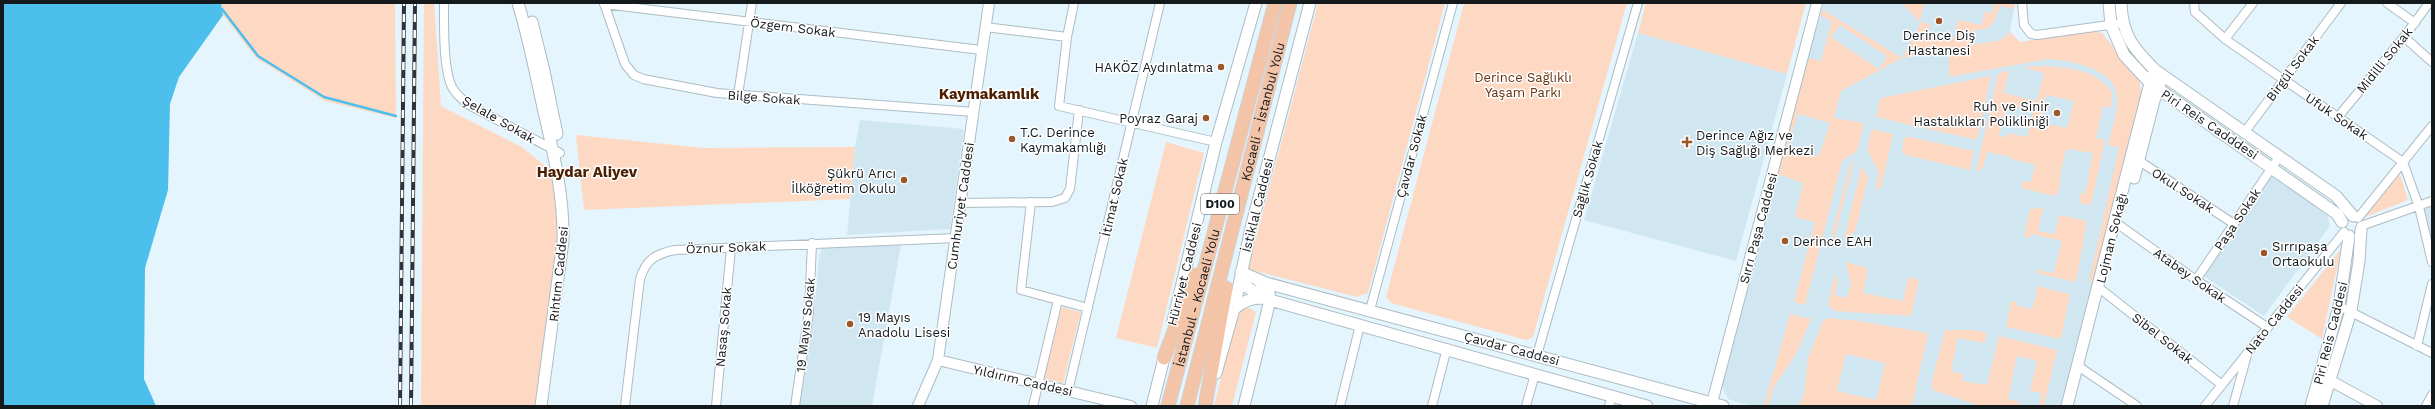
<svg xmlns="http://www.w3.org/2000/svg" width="2435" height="409" viewBox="0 0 2435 409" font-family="'Work Sans',sans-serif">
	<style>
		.built { fill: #d0e7f2 }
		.green { fill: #fdd9c4; fill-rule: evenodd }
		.water { fill: #4cbfed }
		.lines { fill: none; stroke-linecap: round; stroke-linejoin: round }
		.stream { stroke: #4cbfed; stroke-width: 2.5 }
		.minor-casing { stroke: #adbcc4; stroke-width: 10 }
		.tertiary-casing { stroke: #adbcc4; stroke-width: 12 }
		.secondary-casing { stroke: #adbcc4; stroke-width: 13 }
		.trunk-casing { stroke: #d0d1d2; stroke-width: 15 }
		.minor { stroke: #fff; stroke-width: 8 }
		.tertiary { stroke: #fff; stroke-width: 10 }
		.secondary { stroke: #fff; stroke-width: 11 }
		.trunk { stroke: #f4c4a8; stroke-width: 13 }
		.rail-casing { stroke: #2e3438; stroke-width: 4 }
		.rail { stroke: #fff; stroke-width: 2.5; stroke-dasharray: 8; stroke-linecap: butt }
		.poi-dot { fill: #9b5729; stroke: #fff; stroke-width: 1.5 }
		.labels { text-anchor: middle; stroke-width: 3; stroke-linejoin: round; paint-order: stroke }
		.shield { fill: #fff; stroke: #5a5e60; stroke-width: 1 }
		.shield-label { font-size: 12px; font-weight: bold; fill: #14191c }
		.street-label { font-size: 13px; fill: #14191c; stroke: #fff }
		.poi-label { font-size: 13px; fill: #14191c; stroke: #fff; text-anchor: start }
		.park-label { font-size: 13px; fill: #68330b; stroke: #fff }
		.quarter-label { font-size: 15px; font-weight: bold; fill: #4c1f00; stroke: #fff }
	</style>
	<rect width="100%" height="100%" fill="#e5f5fd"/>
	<path class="built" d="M 1824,3 L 2015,3 L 2010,32 L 2020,42 L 2089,31 L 2102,33 L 2139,81 L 2142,96 L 2062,406 L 1751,406 L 1728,399 L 1721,385 L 1775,170 Z
		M 1638,33 L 1787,74 L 1736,261 L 1584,220 Z
		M 860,120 L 964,129 L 950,229 L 847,235 L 855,147 Z
		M 2271,172 L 2327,215 L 2330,226 L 2264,316 L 2202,275 Z
		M 2432,201 L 2432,262 L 2419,207 Z
		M 901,245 L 872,406 L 800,406 L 815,307 L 819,256 L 822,248 Z"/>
	<path class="green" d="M 221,3 L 395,3 L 396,118 L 325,101 L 256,58 L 223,15 Z
		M 424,3 L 434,3 L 441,106 L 522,147 L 550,170 L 558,217 L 558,234 L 537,406 L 421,406 Z
		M 1318,3 L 1445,3 L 1368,293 L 1357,297 L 1248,269 Z
		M 1464,3 L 1627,3 L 1533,337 L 1526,340 L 1391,303 L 1386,297 Z
		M 1646,3 L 1806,3 L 1787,74 L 1638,33 Z
		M 1902,3 L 1924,3 L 1920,22 L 1930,24 L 1928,35 L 1954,39 L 1958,20 L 1982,25 L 1984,12 L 1992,13 L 1994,3 L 2015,3 L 2014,9 L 2000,6 L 1995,20 L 1989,28 L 1971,31 L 1972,45 L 2001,40 L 2010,32 L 2020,42 L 2089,31 L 2102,33 L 2139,81 L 2142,96 L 2094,283 L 2089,282 L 2119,148 L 2108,145 C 2111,130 2119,111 2117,96 C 2115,68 2069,60 2048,59 L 1949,77 L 1949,50 L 1902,58 L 1841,91 L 1834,118 L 1864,123 L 1857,151 L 1842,161 L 1805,305 L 1794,302 L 1815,222 L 1795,217 L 1803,183 L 1775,173 L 1809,58 L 1821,61 L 1832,21 L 1821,16 L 1823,10 L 1902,58 L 1917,32 L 1920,22 ZM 1840,25 L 1887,56 L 1879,69 L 1831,37 ZM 1798,114 L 1830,123 L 1819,156 L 1787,148 Z
		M 2045,66 C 2071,68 2095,69 2112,92 L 2111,108 L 2103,106 L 2096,138 L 2105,140 L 2091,205 L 2079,203 L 2081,193 L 2085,193 L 2093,153 L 2066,149 L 2059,181 L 2061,182 L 2058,193 L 2054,196 L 2021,188 L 2023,181 L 2031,182 L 2035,165 L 2011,159 L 2011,157 L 1987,152 L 1983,168 L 1976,172 L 1998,74 L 2009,70 L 2004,93 L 2037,101 L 2044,73 L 2022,67 ZM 2046,95 L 2074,101 L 2067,128 L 2048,124 L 2047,129 L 2039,127 ZM 2006,104 L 2033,110 L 2027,137 L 2008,133 L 2007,137 L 1999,136 Z
		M 1991,76 L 1977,140 L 1876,117 L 1880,98 Z
		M 1872,129 L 1893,134 L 1881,189 L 1876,188 L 1879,173 L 1867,149 Z
		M 576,135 L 704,148 L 855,147 L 850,199 L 584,210 Z
		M 1910,137 L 1974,151 L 1970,170 L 1905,155 L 1902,151 L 1904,138 Z
		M 1166,142 L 1204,153 L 1157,348 L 1116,338 Z
		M 1854,161 L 1854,160 L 1834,240 L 1832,235 L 1850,164 Z
		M 1862,165 L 1868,179 L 1855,232 L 1844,239 Z
		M 2400,174 L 2408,200 L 2365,217 Z
		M 2043,208 L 2038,231 L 2055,234 L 2059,215 L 2087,221 L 2076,282 L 2036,273 L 2037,271 L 2031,269 L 2054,273 L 2062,241 L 2032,234 L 2030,238 L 2024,236 L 2030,209 Z
		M 2341,249 L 2322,339 L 2287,317 Z
		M 1846,262 L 1868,268 L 1863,293 L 1903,301 L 1908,277 L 1919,280 L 1911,316 L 1835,311 L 1828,305 L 1835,274 L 1838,280 L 1835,295 L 1847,298 L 1851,283 Z
		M 2036,286 L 2070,294 L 2061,339 L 2006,327 L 2011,301 L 2016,302 L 2017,306 L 2032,309 L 2037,293 Z
		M 1062,307 L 1081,312 L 1063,383 L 1044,378 Z
		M 1243,307 L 1248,307 L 1256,312 L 1232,406 L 1214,406 L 1237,316 Z
		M 1790,314 L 1811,319 L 1796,354 L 1774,387 L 1768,406 L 1764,406 Z
		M 1828,318 L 1859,321 L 1928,333 L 1912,406 L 1799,406 L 1804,394 L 1808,358 L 1823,321 ZM 1846,354 L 1885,363 L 1876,400 L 1837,391 Z
		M 1945,330 L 1975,330 L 1987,333 L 1984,343 L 1958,338 L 1951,371 L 1963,374 L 1962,381 L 1987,385 L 1999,336 L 2057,350 L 2044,406 L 2039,406 L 2042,393 L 2030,391 L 2037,361 L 2017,356 L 2008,399 L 2019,402 L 2018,406 L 1980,406 L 1933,390 L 1931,385 Z"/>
	<path class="water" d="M 3,3 L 221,3 L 223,15 L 179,77 L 170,104 L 168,190 L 145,268 L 144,379 L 156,406 L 3,406 Z"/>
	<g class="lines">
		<path class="stream" d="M 222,9 L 258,56 L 324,97 L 396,116"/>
		<g class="minor-casing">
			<path id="minor" d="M 444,3 C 444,24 443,69 452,87 C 456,95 463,100 469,105 L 560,153
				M 604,3 L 625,64 L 634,75 L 643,79 L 717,93 L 974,112
				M 1074,3 L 1067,37 L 1059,106 L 1216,142
				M 2022,3 L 2024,25 L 2031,34 L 2037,35 L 2116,24
				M 2194,3 L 2195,12 L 2225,39 L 2403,162 L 2419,207 L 2432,262
				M 2387,3 L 2415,23
				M 604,4 L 981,50
				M 985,27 L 1067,37
				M 2404,37 L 2432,62
				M 2225,39 L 2253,3
				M 738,95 L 752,3
				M 2338,117 L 2404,37 L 2429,3
				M 2244,133 L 2341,3
				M 2135,158 L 2234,224
				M 1031,202 L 1021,290 L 1088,308
				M 961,203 L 1052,202 L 1065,198 L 1070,189 L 1079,110
				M 2358,218 L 2432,126
				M 2115,222 L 2196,280 L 2267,327
				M 2361,226 L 2432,201
				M 2196,280 L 2279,157
				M 2103,291 L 2222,385
				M 2339,306 L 2432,353
				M 1370,310 L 1453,3
				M 2417,346 L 2432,284
				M 1537,355 L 1638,3
				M 2078,366 L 2137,406
				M 1068,391 L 1160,3
				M 625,406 L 640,279 C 646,259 656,254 675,250 L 956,238
				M 716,406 L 731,248
				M 795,406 L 809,312 L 812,243
				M 1033,406 L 1058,300
				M 1340,406 L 1360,325
				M 1432,406 L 1447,348
				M 1526,406 L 1535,374
				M 1609,406 L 1612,396
				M 2205,406 L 2344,232
				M 2233,406 L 2247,355
				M 2426,406 L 2432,395"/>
		</g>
		<g class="tertiary-casing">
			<path id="tertiary" d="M 938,360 L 1131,406
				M 2329,380 L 2377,406
				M 918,406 L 938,360 L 989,3
				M 1708,406 L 1712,403 L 1817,3"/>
		</g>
		<g class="secondary-casing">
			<path id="secondary" d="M 518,3 C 529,39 536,76 544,112 C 554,155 564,197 563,241 L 541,406
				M 2109,3 L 2111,25 L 2124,55 L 2150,83 L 2337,214 L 2342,222
				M 2121,3 C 2122,35 2133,48 2155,70 L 2336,196 L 2353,216
				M 532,22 L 544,71 L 557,134
				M 2134,178 L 2157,89 L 2163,77
				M 1241,272 L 1266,283 L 1723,406
				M 1241,273 L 1246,286 L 1262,298
				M 1234,309 C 1243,301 1251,298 1263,298 L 1647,406
				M 1173,321 L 1216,142 L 1256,3
				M 1216,373 L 1234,309 L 1251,228 L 1310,3
				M 1152,406 L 1166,350
				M 1244,406 L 1270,300 L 1269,293 L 1259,281
				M 2067,406 L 2150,83 L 2155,70
				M 2311,406 L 2339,306 L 2349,236
				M 2322,406 L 2351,311 L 2359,261 L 2361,229"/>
		</g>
		<g class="trunk-casing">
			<g id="trunk">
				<path d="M 1164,358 L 1195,275"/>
				<path id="s1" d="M 1168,406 L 1275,3"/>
				<path id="s2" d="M 1187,406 L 1290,3"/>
				<path d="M 1205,406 L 1226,288"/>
			</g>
		</g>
		<use href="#minor" class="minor"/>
		<use href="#tertiary" class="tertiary"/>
		<use href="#secondary" class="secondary"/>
		<use href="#trunk" class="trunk"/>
		<g class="rail-casing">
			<path id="rail" d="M 400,406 L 404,3
				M 411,406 L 415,3"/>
		</g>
		<use href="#rail" class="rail"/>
	</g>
	<g class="poi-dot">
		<circle cx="1939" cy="21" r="4"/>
		<circle cx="1221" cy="67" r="4"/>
		<circle cx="2057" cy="113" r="4"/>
		<circle cx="1206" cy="118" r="4"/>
		<circle cx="1012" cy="139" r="4"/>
		<path d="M1685 136h4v4h4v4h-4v4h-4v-4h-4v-4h4z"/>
		<circle cx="904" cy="180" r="4"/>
		<circle cx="1785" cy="241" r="4"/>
		<circle cx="2264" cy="253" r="4"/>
		<circle cx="850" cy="324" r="4"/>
	</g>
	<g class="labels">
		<rect class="shield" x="1201" y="194" width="38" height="20" rx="3"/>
		<g class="shield-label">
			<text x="1220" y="208">D100</text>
		</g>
		<g class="street-label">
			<text transform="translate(793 27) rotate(7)" y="5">Özgem Sokak</text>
			<text transform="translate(2384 60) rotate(-51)" y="5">Midilli Sokak</text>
			<text transform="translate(2292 68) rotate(-53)" y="5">Birgül Sokak</text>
			<text transform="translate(764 97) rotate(4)" y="5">Bilge Sokak</text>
			<text dy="5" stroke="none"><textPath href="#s2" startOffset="304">Kocaeli - İstanbul Yolu</textPath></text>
			<text transform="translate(2337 116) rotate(34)" y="5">Ufuk Sokak</text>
			<text transform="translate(499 119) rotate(30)" y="5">Şelale Sokak</text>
			<text transform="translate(2210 124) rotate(34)" y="5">Piri Reis Cadddesi</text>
			<text transform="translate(1411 156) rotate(-75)" y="5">Çavdar Sokak</text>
			<text transform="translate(1587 179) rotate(-74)" y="5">Sağlık Sokak</text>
			<text transform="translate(2183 190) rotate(33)" y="5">Okul Sokak</text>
			<text transform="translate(1114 197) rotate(-77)" y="5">İtimat Sokak</text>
			<text transform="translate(1257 205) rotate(-76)" y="5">İstiklal Caddesi</text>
			<text transform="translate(960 206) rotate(-82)" y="5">Cumhuriyet Caddesi</text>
			<text transform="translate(2237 219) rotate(-56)" y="5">Paşa Sokak</text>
			<text transform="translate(1758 228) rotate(-75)" y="5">Sırrı Paşa Caddesi</text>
			<text transform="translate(2111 238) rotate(-76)" y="5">Lojman Sokağı</text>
			<text transform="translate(726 247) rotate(-2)" y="5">Öznur Sokak</text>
			<text transform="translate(558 274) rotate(-84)" y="5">Rıhtım Caddesi</text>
			<text transform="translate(1184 274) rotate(-76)" y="5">Hürriyet Caddesi</text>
			<text transform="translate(2190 275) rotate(35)" y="5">Atabey Sokak</text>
			<text dy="5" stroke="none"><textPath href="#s1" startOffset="112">İstanbul - Kocaeli Yolu</textPath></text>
			<text transform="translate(2274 319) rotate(-51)" y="5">Nato Caddesi</text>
			<text transform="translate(805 325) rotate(-84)" y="5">19 Mayıs Sokak</text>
			<text transform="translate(723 327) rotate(-85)" y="5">Nasaş Sokak</text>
			<text transform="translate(2330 333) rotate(-76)" y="5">Piri Reis Caddesi</text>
			<text transform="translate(2163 338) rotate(38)" y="5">Sibel Sokak</text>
			<text transform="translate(1512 348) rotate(15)" y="5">Çavdar Caddesi</text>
			<text transform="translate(1023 380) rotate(13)" y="5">Yıldırım Caddesi</text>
		</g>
		<g class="poi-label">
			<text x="1939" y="40" text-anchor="middle">Derince Diş<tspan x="1939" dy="15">Hastanesi</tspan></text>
			<text x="1213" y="72" text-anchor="end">HAKÖZ Aydınlatma</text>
			<text x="2049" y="111" text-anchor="end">Ruh ve Sinir<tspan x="2049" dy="15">Hastalıkları Polikliniği</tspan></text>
			<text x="1198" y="123" text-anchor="end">Poyraz Garaj</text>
			<text x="1020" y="137">T.C. Derince<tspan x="1020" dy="15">Kaymakamlığı</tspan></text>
			<text x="1696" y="140">Derince Ağız ve<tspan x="1696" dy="15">Diş Sağlığı Merkezi</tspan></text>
			<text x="896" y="178" text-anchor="end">Şükrü Arıcı<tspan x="896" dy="15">İlköğretim Okulu</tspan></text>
			<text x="1793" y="246">Derince EAH</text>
			<text x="2272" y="251">Sırrıpaşa<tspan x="2272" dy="15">Ortaokulu</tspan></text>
			<text x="858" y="322">19 Mayıs<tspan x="858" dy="15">Anadolu Lisesi</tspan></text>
		</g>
		<g class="park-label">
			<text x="1523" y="82">Derince Sağlıklı<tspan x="1523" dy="15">Yaşam Parkı</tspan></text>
		</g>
		<g class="quarter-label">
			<text x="989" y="99">Kaymakamlık</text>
			<text x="587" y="177">Haydar Aliyev</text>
		</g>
	</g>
	<rect width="2435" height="409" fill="none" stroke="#14191c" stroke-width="8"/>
</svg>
